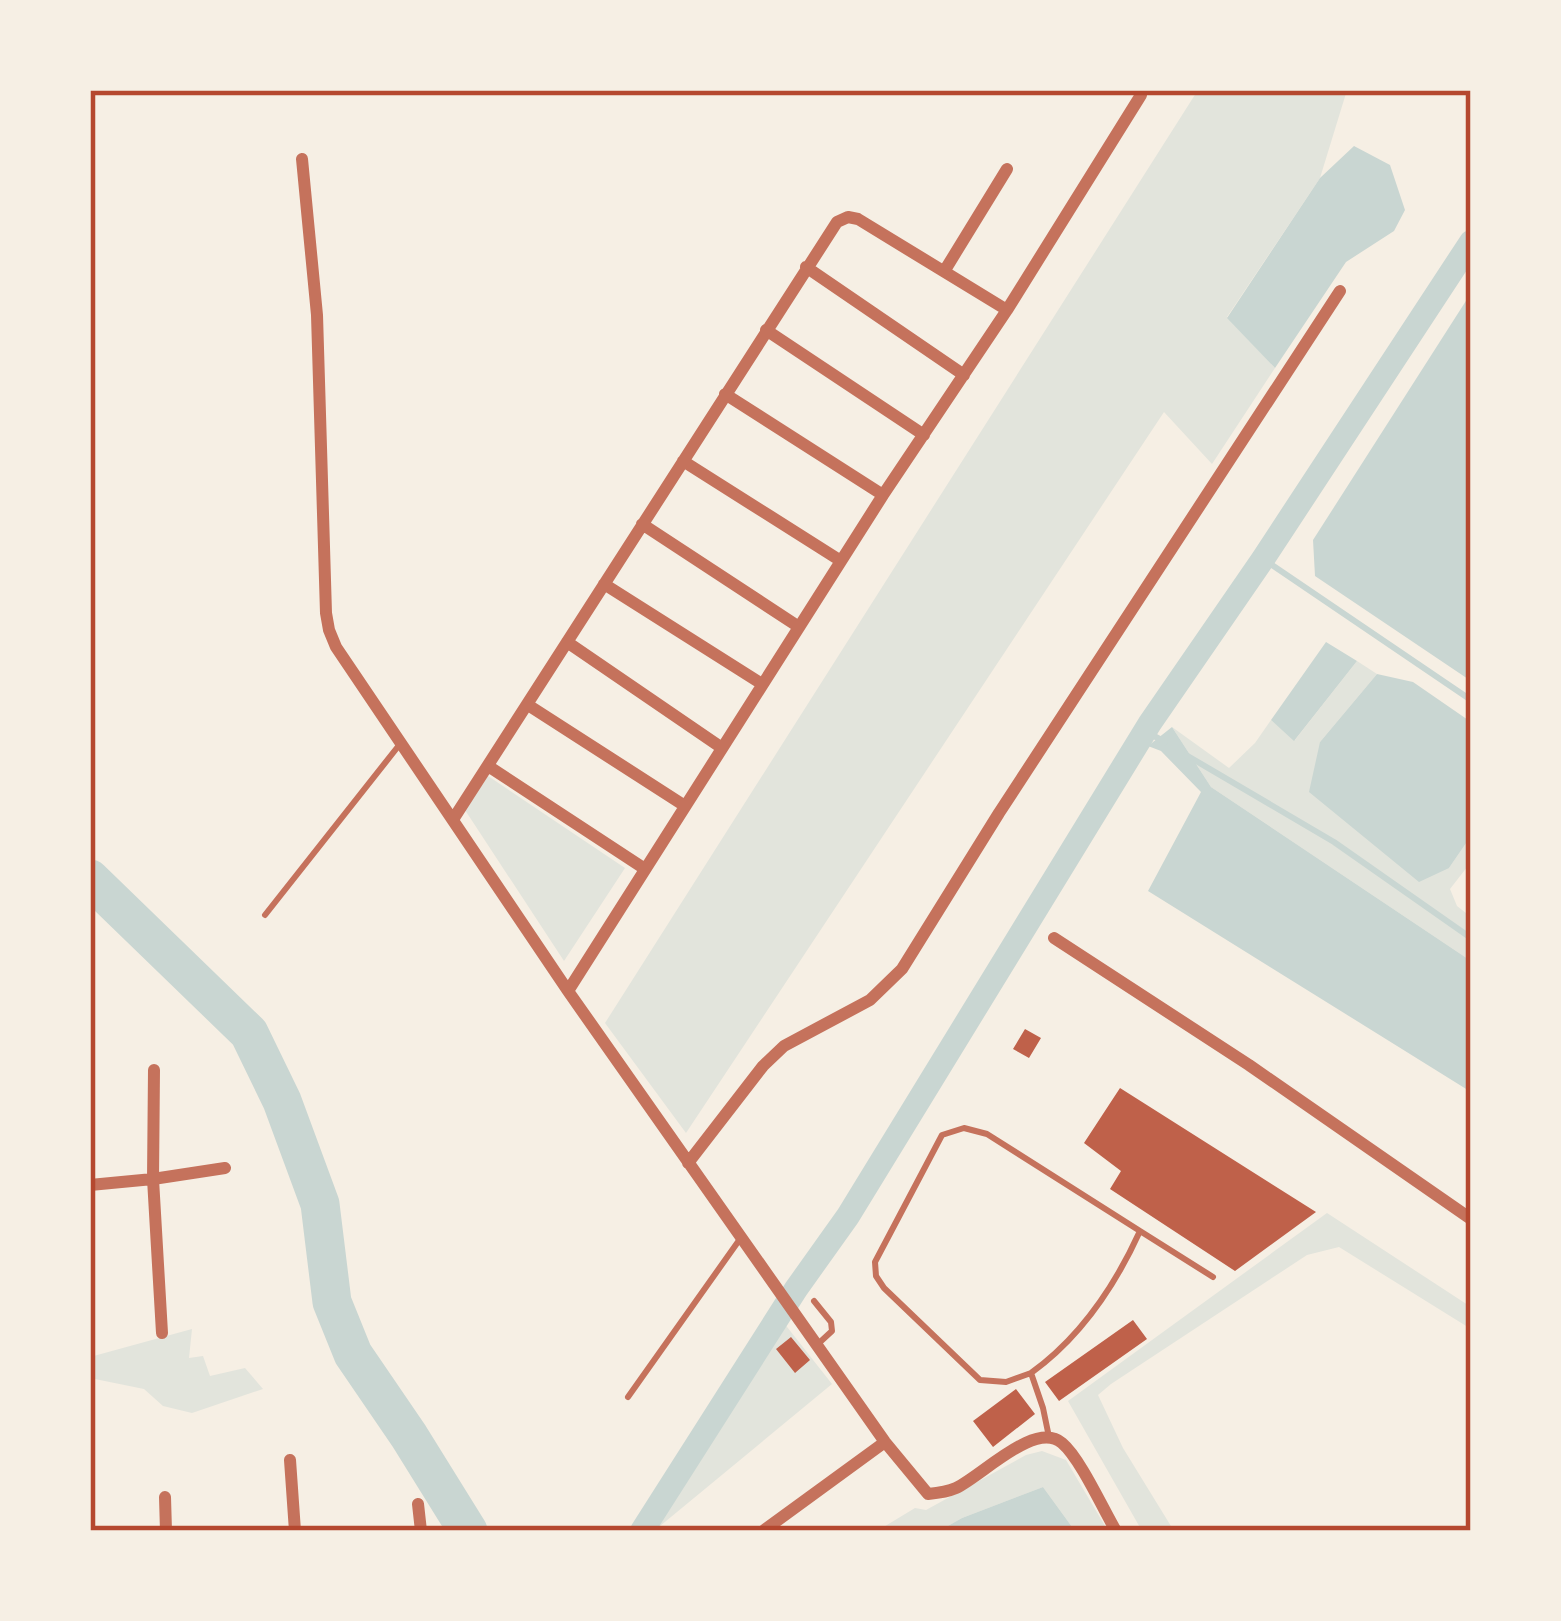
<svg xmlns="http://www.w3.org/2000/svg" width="1561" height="1621" viewBox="0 0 1561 1621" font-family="'PT Sans',sans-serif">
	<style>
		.green { fill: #e2e4dc }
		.water { fill: #c9d6d2 }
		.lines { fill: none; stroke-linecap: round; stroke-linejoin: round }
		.stream { stroke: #c9d6d2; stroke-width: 6 }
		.canal { stroke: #c9d6d2; stroke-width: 24 }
		.river { stroke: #c9d6d2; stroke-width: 39 }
		.building { fill: #bf614a }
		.service { stroke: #c5725c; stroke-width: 6 }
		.minor { stroke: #c5725c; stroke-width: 12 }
		.neatline { fill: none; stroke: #b5482f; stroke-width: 4.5 }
	</style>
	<rect width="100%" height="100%" fill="#f6efe4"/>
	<path class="green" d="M 1198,90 L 1347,90 L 1320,178 L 1227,317 L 1275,368 L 1212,464 L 1164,412 L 686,1133 L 605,1023 Z
		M 1357,661 L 1377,674 L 1320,742 L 1449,868 L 1471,836 L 1471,862 L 1450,889 L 1457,906 L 1471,917 L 1471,961 L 1211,787 L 1172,727 L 1229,768 L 1255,743 L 1271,720 L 1295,740 Z
		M 488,776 L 625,868 L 564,961 L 465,810 Z
		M 1327,1213 L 1471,1307 L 1471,1329 L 1339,1247 L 1307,1255 L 1111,1384 L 1098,1395 L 1123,1448 L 1174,1531 L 1142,1531 L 1068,1401 Z
		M 780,1318 L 832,1384 L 654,1531 L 656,1523 Z
		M 192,1329 L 189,1358 L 203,1356 L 210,1376 L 245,1368 L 263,1389 L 192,1413 L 163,1406 L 144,1389 L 90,1378 L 90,1357 Z
		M 1042,1451 L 1066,1460 L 1108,1531 L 1075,1531 L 1043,1487 L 962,1518 L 939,1531 L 877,1531 L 915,1508 L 926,1510 L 1026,1455 Z"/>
	<path class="water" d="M 1354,146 L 1390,165 L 1405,210 L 1394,231 L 1346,262 L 1275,368 L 1227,318 L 1320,178 Z
		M 1471,293 L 1471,681 L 1315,576 L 1313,540 Z
		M 1326,642 L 1357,661 L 1294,741 L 1271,720 Z
		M 1377,674 L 1413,682 L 1471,722 L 1471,836 L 1449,868 L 1419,882 L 1309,792 L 1320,742 Z
		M 1172,727 L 1211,787 L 1471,961 L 1471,1092 L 1148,891 L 1201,792 L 1161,751 L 1148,746 Z
		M 1043,1487 L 1075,1531 L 939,1531 L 962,1518 Z"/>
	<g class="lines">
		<path class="stream" d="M 1263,559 L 1471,700
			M 1145,731 L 1165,742
			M 1186,755 L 1334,842 L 1471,938"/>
		<path class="canal" d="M 642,1531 L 796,1289 L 848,1216 L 1150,723 L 1263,559 L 1471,242"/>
		<path class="river" d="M 90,879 L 249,1033 L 282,1101 L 320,1204 L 332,1302 L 353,1354 L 409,1436 L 468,1531"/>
	</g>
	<path class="building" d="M 1025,1029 L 1041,1038 L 1029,1058 L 1013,1049 Z
		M 1120,1088 L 1316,1212 L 1235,1271 L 1110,1189 L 1121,1171 L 1084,1143 Z
		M 1133,1320 L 1147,1339 L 1059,1401 L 1045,1382 Z
		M 791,1337 L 810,1360 L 795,1373 L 776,1349 Z
		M 1016,1389 L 1035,1414 L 993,1447 L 973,1421 Z"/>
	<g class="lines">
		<path class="service" d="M 265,915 L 400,744
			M 1140,1231 L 1213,1277
			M 814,1301 L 831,1322 L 832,1331 L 819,1343
			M 1031,1373 C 1081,1337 1115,1286 1140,1231 L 987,1134 L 964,1128 L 942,1135 L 875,1262 L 876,1276 L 884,1288 L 980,1380 L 1006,1382 L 1031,1373 L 1043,1408 L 1049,1437
			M 628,1397 L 740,1239"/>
		<path class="minor" d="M 302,159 L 317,315 L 326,613 L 329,630 L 336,647 L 568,991 L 885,1442 L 928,1494 C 938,1493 947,1492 956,1488 C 982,1476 1035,1420 1062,1443 C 1080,1458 1103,1509 1116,1531
			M 806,267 L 964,375
			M 945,270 L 1007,169
			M 766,330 L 924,435
			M 725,394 L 883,495
			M 683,461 L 841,561
			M 642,524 L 799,627
			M 604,584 L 762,684
			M 567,642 L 722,748
			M 528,705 L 685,806
			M 488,766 L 645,869
			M 454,818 L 837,222 L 848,217 L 858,219 L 1007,310
			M 1054,938 L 1249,1065 L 1471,1219
			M 568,991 L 883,495 L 1007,310 L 1141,95
			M 154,1070 L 153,1179 L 162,1333
			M 688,1163 L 763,1066 L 784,1046 L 870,1000 L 902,969 L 999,813 L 1340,291
			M 90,1185 L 153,1179 L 225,1168
			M 290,1460 L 295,1531
			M 165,1497 L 166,1531
			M 418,1504 L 421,1531
			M 763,1531 L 885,1442"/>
	</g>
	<rect width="1561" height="1621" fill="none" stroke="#f6efe4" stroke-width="186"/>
	<rect x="93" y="93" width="1375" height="1435" class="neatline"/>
</svg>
